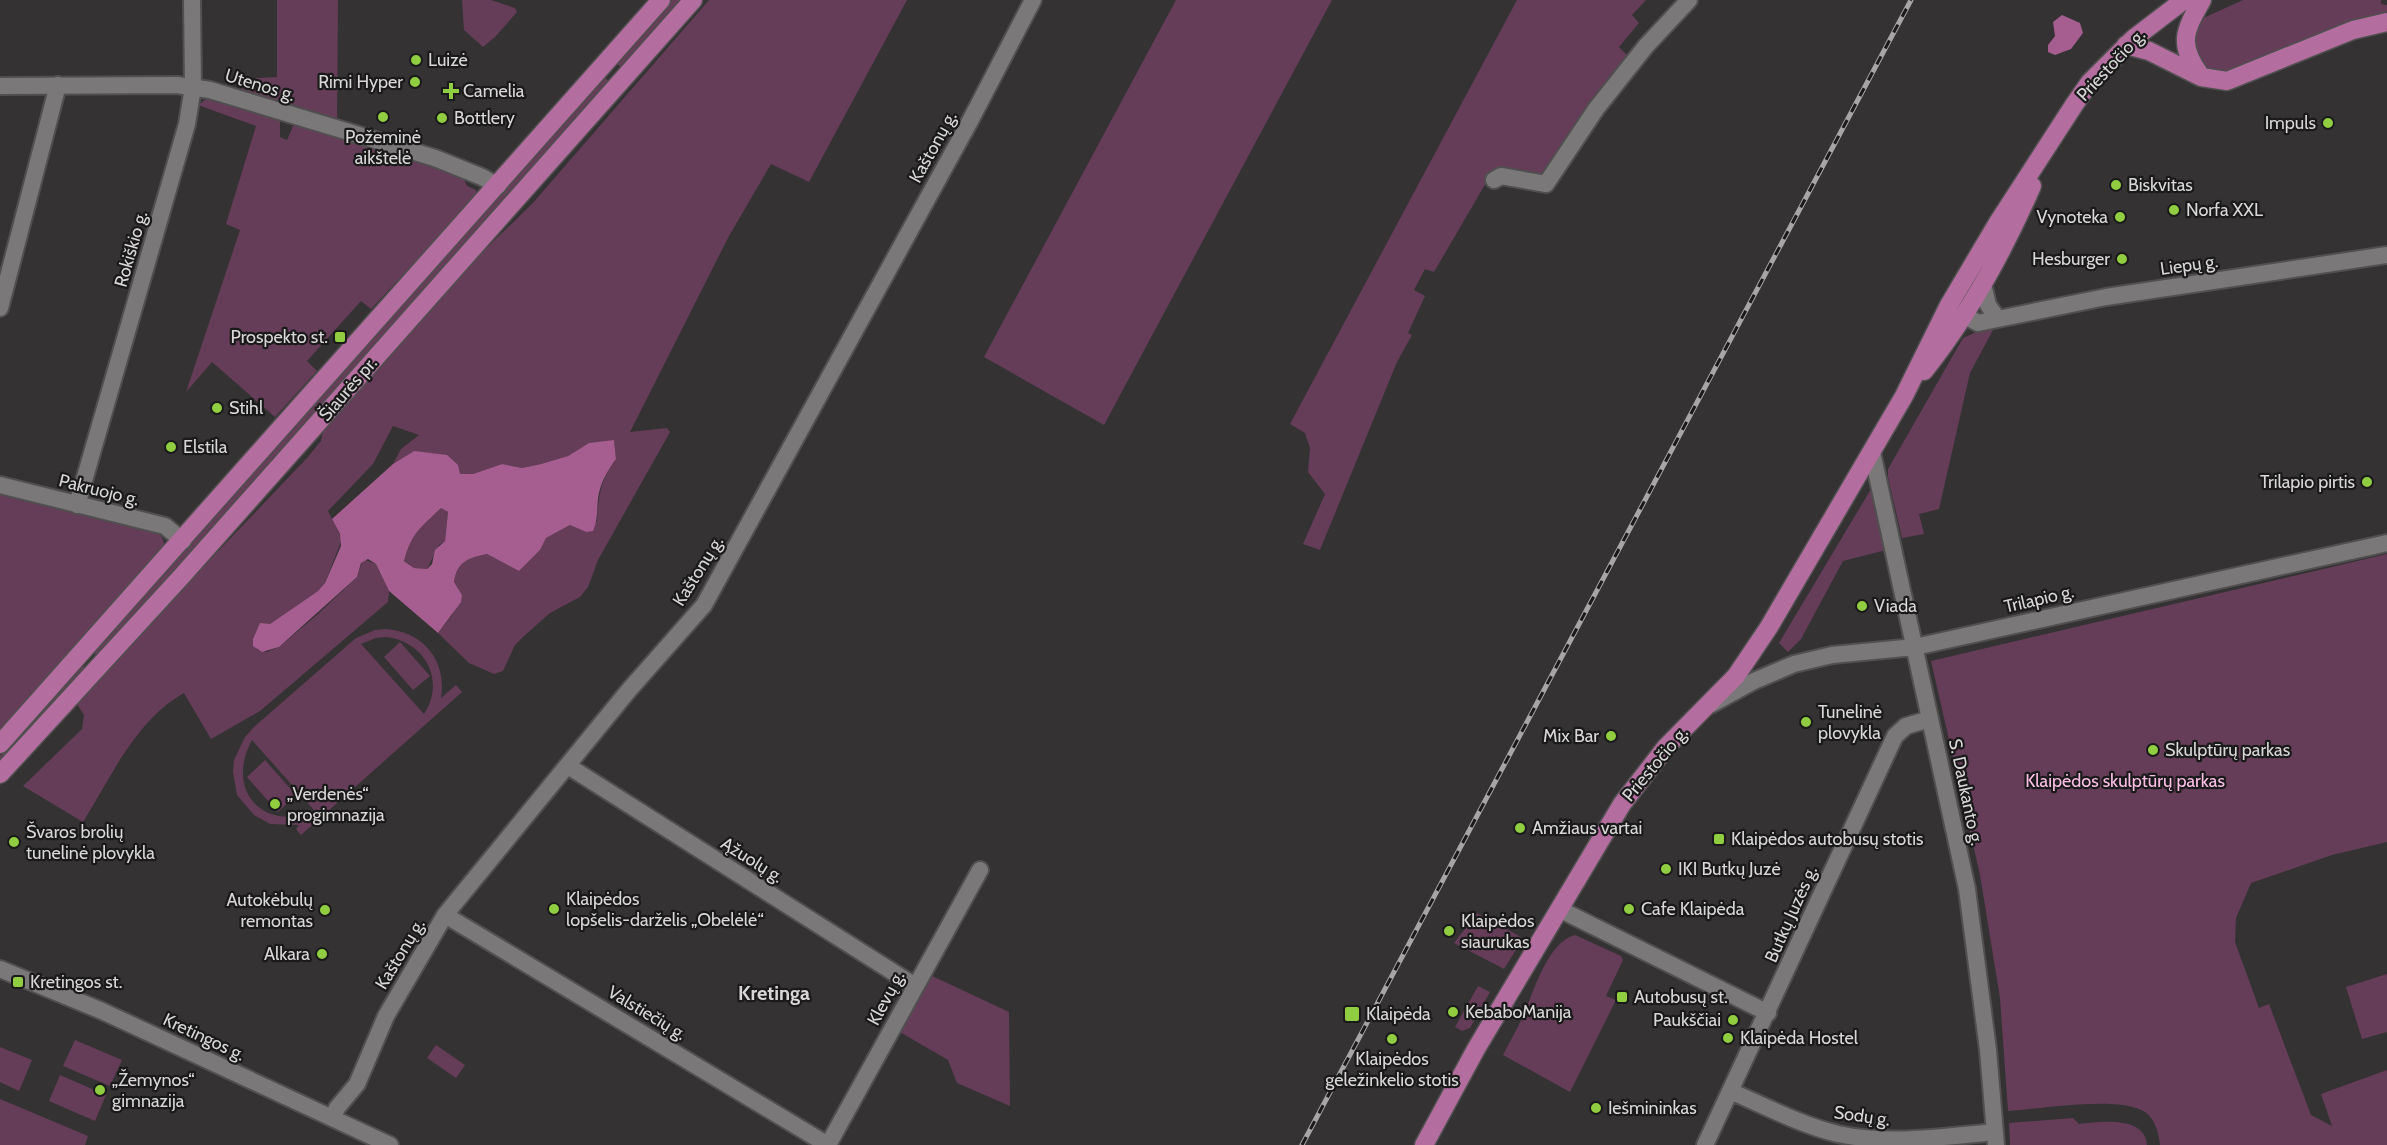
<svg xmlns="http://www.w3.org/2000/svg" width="2387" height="1145" viewBox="0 0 2387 1145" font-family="Cabin,sans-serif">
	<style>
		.green { fill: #653d58; fill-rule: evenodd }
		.water { fill: #a55e8f; fill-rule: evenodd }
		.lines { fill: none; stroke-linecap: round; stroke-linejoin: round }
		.minor-casing { stroke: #514f50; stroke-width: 20 }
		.major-casing { stroke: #514f50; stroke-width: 21 }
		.minor { stroke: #7b787a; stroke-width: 16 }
		.major { stroke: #b36d9f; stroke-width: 18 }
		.rail-casing { stroke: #a7a5a6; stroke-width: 5 }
		.rail { stroke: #1b1a1b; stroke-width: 3; stroke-dasharray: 9; stroke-linecap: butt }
		.poi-dot { fill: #90cd40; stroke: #1b1a1b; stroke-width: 2 }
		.labels { text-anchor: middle; stroke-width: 4.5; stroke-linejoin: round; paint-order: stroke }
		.poi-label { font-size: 18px; fill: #d8d6d7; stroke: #1b1a1b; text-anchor: start }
		.street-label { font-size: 18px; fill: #d8d6d7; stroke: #1b1a1b }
		.park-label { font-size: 18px; fill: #fbbfe6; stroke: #1b1a1b }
		.neighbourhood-label { font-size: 20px; font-weight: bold; fill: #d8d6d7; stroke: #1b1a1b }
	</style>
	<rect width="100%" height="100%" fill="#343233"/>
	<path class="green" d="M 277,0 L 338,0 L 337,122 L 241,92 L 243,79 L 277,77 Z
		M 462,0 L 491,0 L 515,8 L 517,12 L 496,36 L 483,47 L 464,30 Z
		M 672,0 L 683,0 L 623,69 L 616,63 Z
		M 709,0 L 907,0 L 809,182 L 771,164 L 729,236 L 630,432 L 667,428 L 670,432 L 598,560 L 588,587 L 580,597 L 550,613 L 524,636 L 515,645 L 503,671 L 494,674 L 469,663 L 438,633 L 452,615 L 462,595 L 454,582 C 457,561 469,558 487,554 L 519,571 L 540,550 L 546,538 L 570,525 L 586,532 L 597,521 C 598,496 601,479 616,459 L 614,441 L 589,443 L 568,456 L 541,464 L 522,468 L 502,464 L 473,474 L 460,474 L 414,451 L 393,464 L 401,449 L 419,435 L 393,426 L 373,464 L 328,511 L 342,539 L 325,583 L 318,591 L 270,624 L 257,650 L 267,652 L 279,647 L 318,614 L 357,577 L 363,559 L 376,564 L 389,591 L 388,602 L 260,711 L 211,739 L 184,693 C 136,720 111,777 83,822 L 23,786 L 82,729 L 84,715 L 75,701 L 307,458 L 321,441 L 323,430 L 469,265 L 532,204 Z
		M 1176,0 L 1332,0 L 1104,425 L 984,357 Z
		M 1517,0 L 1646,0 L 1632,15 L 1639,23 L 1619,47 L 1631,59 L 1545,177 L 1490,176 L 1434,272 L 1425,269 L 1414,290 L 1425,296 L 1408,333 L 1412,335 L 1397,362 L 1320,550 L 1303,544 L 1325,494 L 1308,472 L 1310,448 L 1305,433 L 1290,424 Z
		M 2243,0 L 2381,0 L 2381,4 L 2387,5 L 2387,13 L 2337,26 L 2232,71 L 2209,70 L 2196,58 L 2194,35 L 2201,19 Z
		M 604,77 L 610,82 L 332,397 L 99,655 L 95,654 L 93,651 L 116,624 L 296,426 Z
		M 209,97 L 277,116 L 280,121 L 280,137 L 287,140 L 293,126 L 304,125 L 463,177 L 467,186 L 476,190 L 477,196 L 371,309 L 361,301 L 307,361 L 317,371 L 275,417 L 212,362 L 186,392 L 240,230 L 226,224 L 256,126 L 198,105 Z
		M 2018,318 L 2017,325 L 1994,328 L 1970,373 L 1939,509 L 1919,514 L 1924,534 L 1902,538 L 1888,477 L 1888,469 L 1963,338 L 1998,322 Z
		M 1871,489 L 1886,550 L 1843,561 L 1801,639 L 1788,652 L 1779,643 Z
		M 0,493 L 155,530 C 163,537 165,540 163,550 L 0,732 Z
		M 441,508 L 448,512 L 445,541 L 439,545 L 427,569 L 414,568 L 404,560 C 413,529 420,529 441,508 Z
		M 2387,554 L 2387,842 L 2332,855 L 2251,883 L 2236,918 L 2235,942 L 2259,1008 L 2269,1004 L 2311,1115 L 2332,1126 L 2321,1094 L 2387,1070 L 2387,1145 L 2160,1145 C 2159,1134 2155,1119 2145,1112 C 2120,1095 2041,1109 2008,1111 L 2000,998 L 1980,875 L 1931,661 Z
		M 386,629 C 424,632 447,661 441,698 L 456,685 L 462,692 L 301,835 L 296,829 L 299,825 L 270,824 L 254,815 L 237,795 L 233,772 L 234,760 L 245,737 L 255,726 L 356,638 L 375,630 ZM 386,637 C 425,641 446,681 424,714 L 361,644 L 376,638 ZM 252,740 L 314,810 L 314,811 C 262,833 225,789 252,740 Z
		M 400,642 L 430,676 L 413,690 L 384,657 Z
		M 80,663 L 86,668 L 0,763 L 0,756 Z
		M 265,760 L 296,795 L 278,812 L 247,777 Z
		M 1477,913 L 1521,937 L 1521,942 L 1504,969 L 1454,943 Z
		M 1575,935 L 1621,956 L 1623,960 L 1606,996 L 1616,1000 L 1570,1092 L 1503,1055 C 1510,1041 1518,1028 1524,1014 C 1534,990 1548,942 1575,935 Z
		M 928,974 L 1009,1012 L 1010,1106 L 957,1083 L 948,1060 L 898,1031 Z
		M 2387,974 L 2387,1032 L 2362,1039 L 2346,987 Z
		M 1478,986 L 1490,992 L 1470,1028 L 1462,1031 L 1455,1027 Z
		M 75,1040 L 122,1060 L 110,1086 L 63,1066 Z
		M 436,1045 L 465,1065 L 456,1078 L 427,1058 Z
		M 0,1047 L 32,1060 L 19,1091 L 0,1082 Z
		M 60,1075 L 106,1095 L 95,1121 L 49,1101 Z
		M 0,1099 L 88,1136 L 85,1145 L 0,1145 Z
		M 2073,1118 L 2079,1124 C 2098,1122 2145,1115 2147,1145 L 2010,1145 L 2009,1123 Z"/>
	<path class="water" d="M 2062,15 L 2080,23 L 2083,33 L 2071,49 L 2055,55 L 2048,52 L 2048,45 L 2055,36 L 2053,22 Z
		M 614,440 L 616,459 C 608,470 602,480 599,493 C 596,506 599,518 593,531 L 586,532 L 570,525 L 546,538 L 540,550 L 519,571 L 487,554 C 469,558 457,561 454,582 L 462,595 L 461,602 L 438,633 L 389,591 L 376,564 L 368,559 L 361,563 L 357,577 L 279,647 L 262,652 L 253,646 L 253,639 L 260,623 L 270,624 L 318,591 L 325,583 L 341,546 L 340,534 L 332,519 L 393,464 L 414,451 L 447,455 L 458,465 L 460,474 L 473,474 L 502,464 L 522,468 L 541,464 L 568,456 L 589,443 ZM 441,508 L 448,512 L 445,541 L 435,550 L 432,564 L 427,569 L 414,568 L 404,561 C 412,531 421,528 441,508 Z"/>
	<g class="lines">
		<g class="minor-casing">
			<path id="minor" d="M 0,86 L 177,85 L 210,90 L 435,158 L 482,177 L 498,186
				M 1494,180 L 1501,176 L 1546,184 L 1596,109 L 1646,46 L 1689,0
				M 1983,284 L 1988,305 L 1997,318
				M 0,308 L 58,85
				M 1964,315 L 1978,323 L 2106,297 L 2387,255
				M 1872,452 L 1967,889 L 1988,1050 L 1996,1145
				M 0,485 L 165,526 L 183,541
				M 77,505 L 187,124 L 193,87 L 192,0
				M 1712,704 L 1754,681 L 1794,664 L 1832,655 L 1915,647 L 2387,543
				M 568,766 L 915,986
				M 1559,909 L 1768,1013
				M 445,915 L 828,1145
				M 0,969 L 102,1011 L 390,1145
				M 1730,1091 C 1765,1106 1801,1125 1838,1134 C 1889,1145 1943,1137 1995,1132
				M 333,1118 L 337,1108 L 357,1084 L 386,1016 L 445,915 L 629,690 L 704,605 L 969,123 L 1033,0
				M 828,1145 L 980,870
				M 1705,1145 L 1895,736 L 1906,726 L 1930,719"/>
		</g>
		<g class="major-casing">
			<path id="major" d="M 2126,45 L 2149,51 L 2201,77 L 2227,81 L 2353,30 L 2387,22
				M 2200,75 C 2178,44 2184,32 2202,0
				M 1924,371 C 1969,315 2003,252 2032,186
				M 0,744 L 661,0
				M 0,774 L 181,577 L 693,0
				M 1424,1145 L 1476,1049 L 1622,804 L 1666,747 L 1736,676 L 1769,627 L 1904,396 L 1949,305 L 1997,224 L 2074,105 L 2090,82 L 2133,39 L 2184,0"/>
		</g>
		<use href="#minor" class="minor"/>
		<use href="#major" class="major"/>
		<g class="rail-casing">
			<path id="rail" d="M 1302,1145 L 1911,0"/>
		</g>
		<use href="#rail" class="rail"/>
	</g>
	<g class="poi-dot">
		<circle cx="416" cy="60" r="6"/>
		<circle cx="415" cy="82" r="6"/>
		<path d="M448 82h6v6h6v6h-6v6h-6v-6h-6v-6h6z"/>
		<circle cx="383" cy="117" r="6"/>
		<circle cx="442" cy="118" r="6"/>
		<circle cx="2328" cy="123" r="6"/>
		<circle cx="2116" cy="185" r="6"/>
		<circle cx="2174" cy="210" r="6"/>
		<circle cx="2120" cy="217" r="6"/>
		<circle cx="2122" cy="259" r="6"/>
		<rect x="334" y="331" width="12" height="12" rx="3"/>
		<circle cx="217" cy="408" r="6"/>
		<circle cx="171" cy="447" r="6"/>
		<circle cx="2367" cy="482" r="6"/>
		<circle cx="1862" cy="606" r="6"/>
		<circle cx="1806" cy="722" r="6"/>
		<circle cx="1611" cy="736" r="6"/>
		<circle cx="2153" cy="750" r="6"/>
		<circle cx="275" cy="804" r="6"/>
		<circle cx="1520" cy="828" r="6"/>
		<rect x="1713" y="833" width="12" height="12" rx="3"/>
		<circle cx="14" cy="842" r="6"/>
		<circle cx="1666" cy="869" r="6"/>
		<circle cx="554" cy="909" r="6"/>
		<circle cx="1629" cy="909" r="6"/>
		<circle cx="325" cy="910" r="6"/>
		<circle cx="1449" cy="931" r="6"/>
		<circle cx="322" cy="954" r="6"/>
		<rect x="12" y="976" width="12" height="12" rx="3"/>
		<rect x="1616" y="991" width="12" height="12" rx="3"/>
		<circle cx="1453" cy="1012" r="6"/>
		<rect x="1344" y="1006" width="16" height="16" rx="3"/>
		<circle cx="1733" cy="1020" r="6"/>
		<circle cx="1728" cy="1038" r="6"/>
		<circle cx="1392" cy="1039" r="6"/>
		<circle cx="100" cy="1090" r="6"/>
		<circle cx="1596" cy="1108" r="6"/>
	</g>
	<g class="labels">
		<g class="poi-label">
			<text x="428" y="66">Luizė</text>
			<text x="403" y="88" text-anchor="end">Rimi Hyper</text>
			<text x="463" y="97">Camelia</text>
			<text x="454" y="124">Bottlery</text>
			<text x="2316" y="129" text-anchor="end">Impuls</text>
			<text x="383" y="143" text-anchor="middle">Požeminė<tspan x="383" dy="21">aikštelė</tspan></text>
			<text x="2128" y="191">Biskvitas</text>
			<text x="2186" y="216">Norfa XXL</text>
			<text x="2108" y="223" text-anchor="end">Vynoteka</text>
			<text x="2110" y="265" text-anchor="end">Hesburger</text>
			<text x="328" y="343" text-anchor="end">Prospekto st.</text>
			<text x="229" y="414">Stihl</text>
			<text x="183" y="453">Elstila</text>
			<text x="2355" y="488" text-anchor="end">Trilapio pirtis</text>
			<text x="1874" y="612">Viada</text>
			<text x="1818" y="718">Tunelinė<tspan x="1818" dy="21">plovykla</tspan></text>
			<text x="1599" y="742" text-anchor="end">Mix Bar</text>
			<text x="2165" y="756">Skulptūrų parkas</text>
			<text x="287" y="800">„Verdenės“<tspan x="287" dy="21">progimnazija</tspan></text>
			<text x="1532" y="834">Amžiaus vartai</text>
			<text x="26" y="838">Švaros brolių<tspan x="26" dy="21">tunelinė plovykla</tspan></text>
			<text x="1731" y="845">Klaipėdos autobusų stotis</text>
			<text x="1678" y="875">IKI Butkų Juzė</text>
			<text x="566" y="905">Klaipėdos<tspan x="566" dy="21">lopšelis-darželis „Obelėlė“</tspan></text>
			<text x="313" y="906" text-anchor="end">Autokėbulų<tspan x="313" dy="21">remontas</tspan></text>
			<text x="1641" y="915">Cafe Klaipėda</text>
			<text x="1461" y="927">Klaipėdos<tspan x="1461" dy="21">siaurukas</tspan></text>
			<text x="310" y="960" text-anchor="end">Alkara</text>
			<text x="30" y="988">Kretingos st.</text>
			<text x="1634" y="1003">Autobusų st.</text>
			<text x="1465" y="1018">KebaboManija</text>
			<text x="1366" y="1020">Klaipėda</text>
			<text x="1721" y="1026" text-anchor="end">Paukščiai</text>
			<text x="1740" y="1044">Klaipėda Hostel</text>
			<text x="1392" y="1065" text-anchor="middle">Klaipėdos<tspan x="1392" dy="21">geležinkelio stotis</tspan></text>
			<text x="112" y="1086">„Žemynos“<tspan x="112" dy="21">gimnazija</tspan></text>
			<text x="1608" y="1114">Iešmininkas</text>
		</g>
		<g class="street-label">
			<text transform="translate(2111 65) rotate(-47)" y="6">Priestočio g.</text>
			<text transform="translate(260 85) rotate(17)" y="6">Utenos g.</text>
			<text transform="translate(933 147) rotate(-61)" y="6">Kaštonų g.</text>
			<text transform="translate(131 249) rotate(-74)" y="6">Rokiškio g.</text>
			<text transform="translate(2189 265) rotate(-8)" y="6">Liepų g.</text>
			<text transform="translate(348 389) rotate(-49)" y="6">Šiaurės pr.</text>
			<text transform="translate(99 490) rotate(14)" y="6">Pakruojo g.</text>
			<text transform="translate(698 571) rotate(-58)" y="6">Kaštonų g.</text>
			<text transform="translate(2039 599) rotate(-13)" y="6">Trilapio g.</text>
			<text transform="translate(1655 764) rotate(-50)" y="6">Priestočio g.</text>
			<text transform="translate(1966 792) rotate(78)" y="6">S. Daukanto g.</text>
			<text transform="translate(752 860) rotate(32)" y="6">Ąžuolų g.</text>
			<text transform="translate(1791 914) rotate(-66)" y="6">Butkų Juzės g.</text>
			<text transform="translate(400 954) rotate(-59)" y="6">Kaštonų g.</text>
			<text transform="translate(886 998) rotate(-62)" y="6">Klevų g.</text>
			<text transform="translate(647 1013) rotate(31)" y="6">Valstiečių g.</text>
			<text transform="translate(204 1037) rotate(25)" y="6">Kretingos g.</text>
			<text transform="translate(1862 1116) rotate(8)" y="6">Sodų g.</text>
		</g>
		<g class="park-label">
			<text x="2125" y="787">Klaipėdos skulptūrų parkas</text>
		</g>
		<g class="neighbourhood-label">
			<text x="774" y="1000">Kretinga</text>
		</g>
	</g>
</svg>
